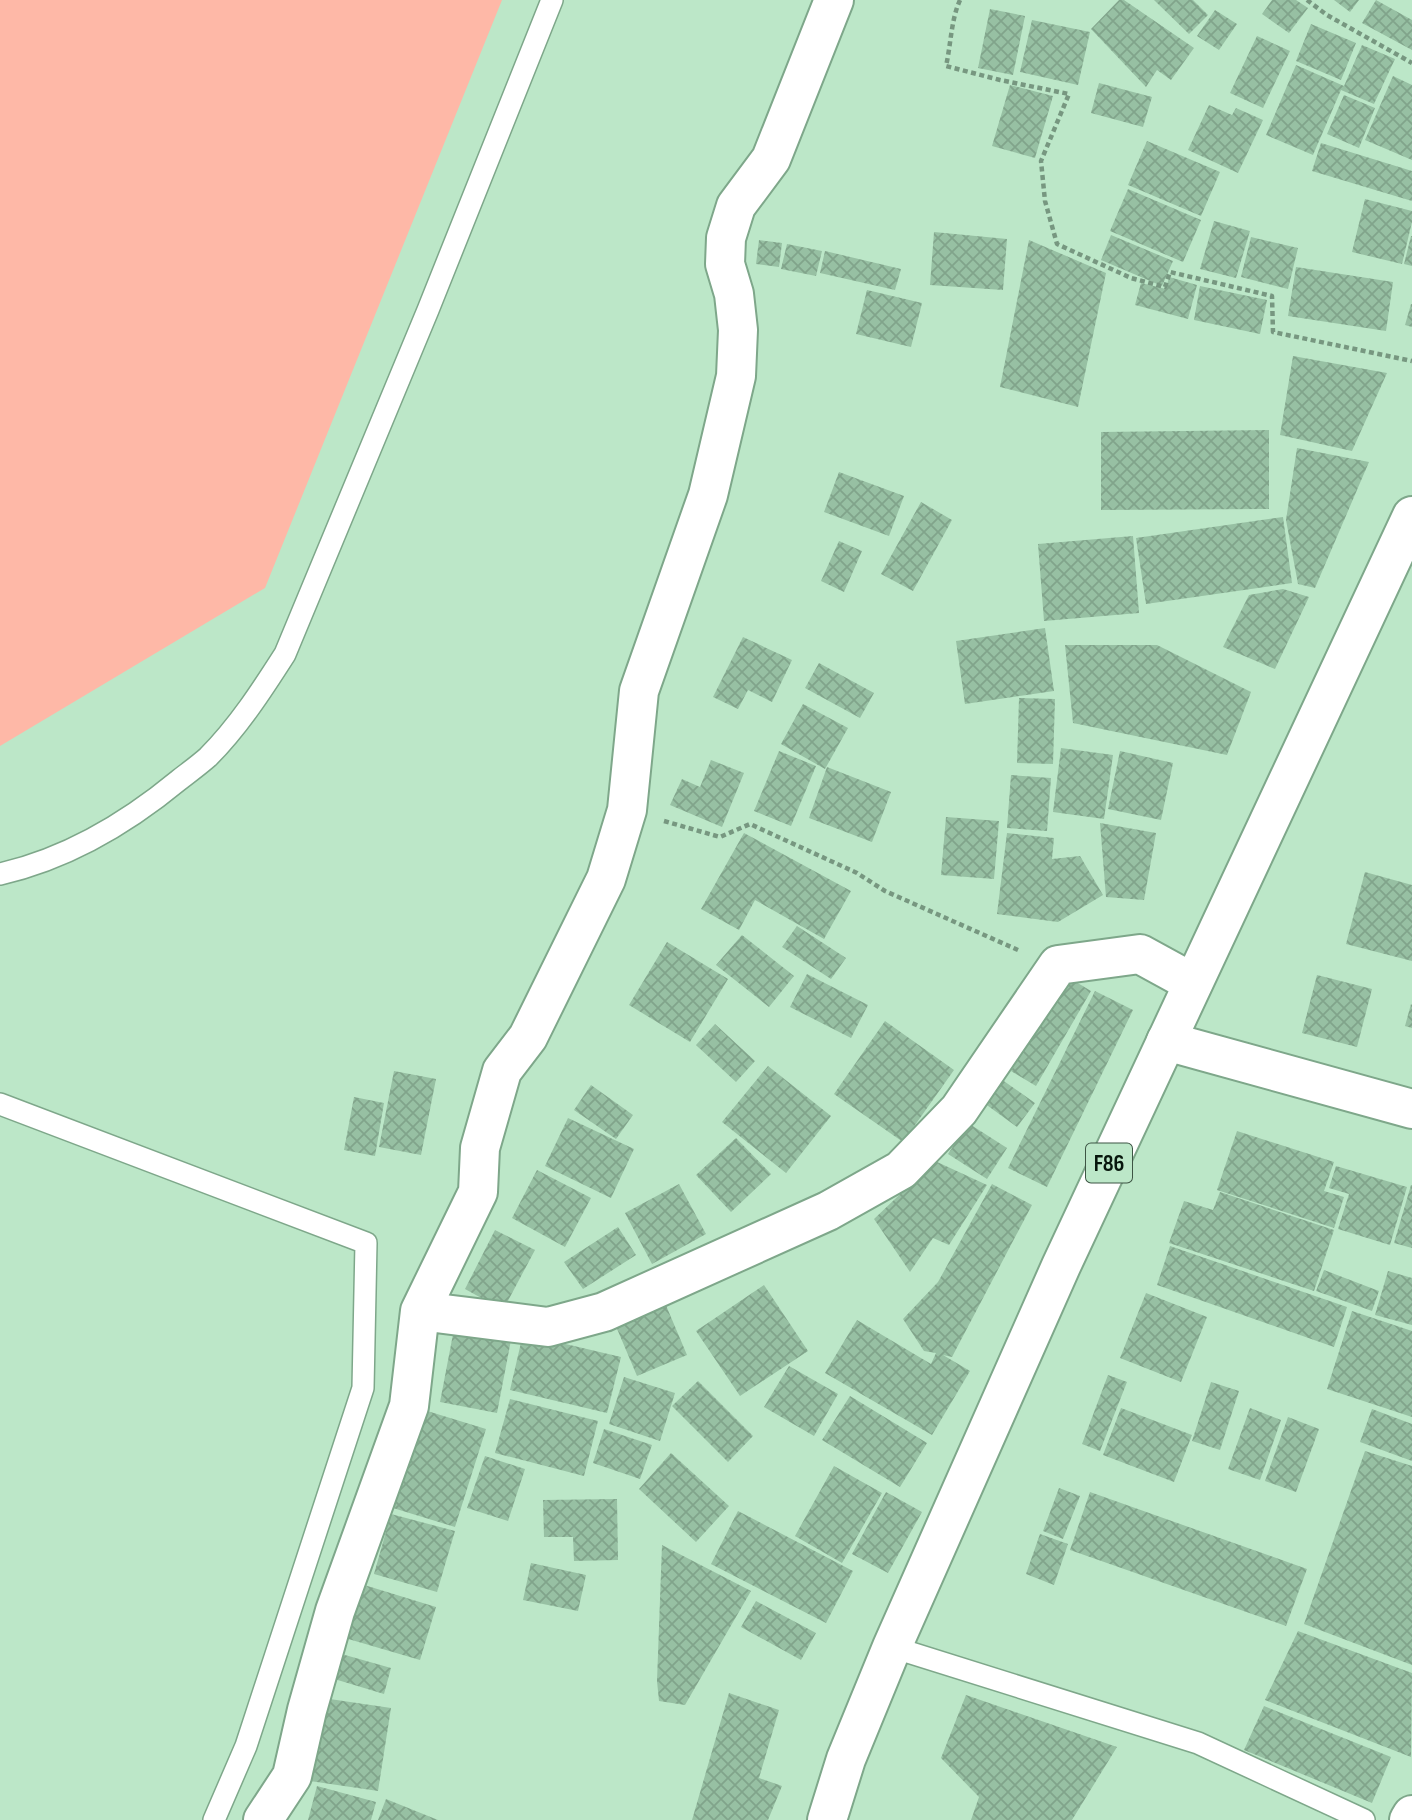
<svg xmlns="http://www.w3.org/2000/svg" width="1412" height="1820" viewBox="0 0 1412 1820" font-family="'Sofia Sans Condensed',sans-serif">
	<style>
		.grass { fill: #feb8a7 }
		.building { fill: url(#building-cross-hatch) }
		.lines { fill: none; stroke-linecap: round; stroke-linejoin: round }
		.lane-casing { stroke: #7ea78a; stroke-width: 24 }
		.street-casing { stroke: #7ea78a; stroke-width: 42 }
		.primary-casing { stroke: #7ea78a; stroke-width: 42 }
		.path { stroke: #779780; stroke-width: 4.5; stroke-dasharray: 5 3.5; stroke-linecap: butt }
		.lane { stroke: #fff; stroke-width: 21 }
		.street { stroke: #fff; stroke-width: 38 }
		.primary { stroke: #fff; stroke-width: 38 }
		.labels { text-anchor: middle; stroke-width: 5; stroke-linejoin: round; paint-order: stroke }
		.shield { fill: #bce7c8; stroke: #3d5544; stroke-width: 2 }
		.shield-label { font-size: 23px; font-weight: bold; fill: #07160c }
	</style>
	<defs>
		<pattern id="building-cross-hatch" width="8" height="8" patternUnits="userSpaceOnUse" patternTransform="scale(1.75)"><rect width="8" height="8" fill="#97c0a3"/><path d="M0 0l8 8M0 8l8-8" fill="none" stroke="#81a48b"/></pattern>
	</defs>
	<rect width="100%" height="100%" fill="#bce7c8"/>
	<path class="grass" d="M 0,0 L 502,0 L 265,588 L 0,746 Z"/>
	<path class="building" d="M 1119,0 L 1124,0 L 1194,48 L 1171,80 L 1157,70 L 1146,87 L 1091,29 Z
		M 1154,0 L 1193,0 L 1208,15 L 1189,34 Z
		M 1272,0 L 1296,0 L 1308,8 L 1289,33 L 1262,14 Z
		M 1334,0 L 1359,0 L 1350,12 Z
		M 1376,0 L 1412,20 L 1412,50 L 1362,23 Z
		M 990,9 L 1025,16 L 1013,75 L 978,68 Z
		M 1215,10 L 1237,24 L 1219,50 L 1197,36 Z
		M 1032,20 L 1090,32 L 1078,85 L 1020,72 Z
		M 1311,24 L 1356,43 L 1341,80 L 1296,61 Z
		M 1257,36 L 1290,51 L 1263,108 L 1230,93 Z
		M 1362,45 L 1395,59 L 1374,104 L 1341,90 L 1313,155 L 1266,135 L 1296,65 L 1344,86 Z
		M 1393,76 L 1412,85 L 1412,160 L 1365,140 Z
		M 1099,83 L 1152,97 L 1143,127 L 1091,113 Z
		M 1010,85 L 1053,96 L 1035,158 L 992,146 Z
		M 1344,95 L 1375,108 L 1359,148 L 1327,134 Z
		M 1209,105 L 1232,115 L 1236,108 L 1263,120 L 1238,173 L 1188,150 Z
		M 1147,141 L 1220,172 L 1201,216 L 1128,185 Z
		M 1321,143 L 1412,171 L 1412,201 L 1312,171 Z
		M 1128,189 L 1201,220 L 1183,262 L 1110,231 Z
		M 1365,199 L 1412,211 L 1412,222 L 1402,264 L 1352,252 Z
		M 1214,221 L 1250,231 L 1236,278 L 1200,269 Z
		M 934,232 L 1007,239 L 1003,290 L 930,285 Z
		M 1111,235 L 1173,261 L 1162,286 L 1101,260 Z
		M 1411,236 L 1412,236 L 1412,266 L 1404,264 Z
		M 1251,237 L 1298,248 L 1288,289 L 1241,277 Z
		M 759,240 L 782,243 L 779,267 L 756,264 Z
		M 1029,240 L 1106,273 L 1078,407 L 1000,387 Z
		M 787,244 L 822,251 L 816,276 L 781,269 Z
		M 825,251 L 901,269 L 895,290 L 820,273 Z
		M 1296,267 L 1393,282 L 1386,331 L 1288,316 Z
		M 1169,277 L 1197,285 L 1188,319 L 1135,305 L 1141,283 L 1166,289 Z
		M 1200,286 L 1267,300 L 1260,334 L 1194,320 Z
		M 867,290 L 922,303 L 911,347 L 856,334 Z
		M 1411,304 L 1412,304 L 1412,327 L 1405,325 Z
		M 1293,356 L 1387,373 L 1352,451 L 1280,435 Z
		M 1269,430 L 1269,509 L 1101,510 L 1101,432 Z
		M 1297,448 L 1369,462 L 1315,588 L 1298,584 L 1286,520 Z
		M 839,472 L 904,496 L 889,536 L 824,512 Z
		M 921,502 L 952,520 L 913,591 L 881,574 Z
		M 1283,517 L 1292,583 L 1146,604 L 1136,538 Z
		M 1133,536 L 1139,613 L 1044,621 L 1038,544 Z
		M 839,541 L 862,551 L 844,592 L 821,581 Z
		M 1283,589 L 1309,597 L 1275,669 L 1223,647 L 1249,595 Z
		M 1045,628 L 1054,691 L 965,704 L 956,641 Z
		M 743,637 L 792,660 L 772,702 L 748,690 L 738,709 L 713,697 Z
		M 1065,645 L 1157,645 L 1251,692 L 1227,755 L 1073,723 Z
		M 819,663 L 874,693 L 860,718 L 805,688 Z
		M 1019,698 L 1055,699 L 1053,764 L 1017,763 Z
		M 803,704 L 848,728 L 825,769 L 781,744 Z
		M 1061,748 L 1113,755 L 1104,819 L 1053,812 Z
		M 779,751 L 816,766 L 791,826 L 754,811 Z
		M 1120,751 L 1173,763 L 1161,820 L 1108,809 Z
		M 711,760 L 744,773 L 722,827 L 670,805 L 682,779 L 700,787 Z
		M 827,767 L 891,792 L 872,842 L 809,818 Z
		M 1011,775 L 1051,778 L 1047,831 L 1007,828 Z
		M 946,817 L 999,821 L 994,879 L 941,875 Z
		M 1100,823 L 1156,833 L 1144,900 L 1106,897 Z
		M 744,833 L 851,891 L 824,939 L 755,900 L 739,930 L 701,909 Z
		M 1007,833 L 1054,838 L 1052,859 L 1080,856 L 1103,895 L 1058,922 L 997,914 Z
		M 1365,872 L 1412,885 L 1412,961 L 1346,944 Z
		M 797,926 L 846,958 L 831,979 L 782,947 Z
		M 742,935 L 794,976 L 769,1007 L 716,965 Z
		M 667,942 L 728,979 L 690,1042 L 629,1005 Z
		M 807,974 L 868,1005 L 851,1038 L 790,1007 Z
		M 1317,975 L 1372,989 L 1357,1047 L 1302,1033 Z
		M 1066,976 L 1091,991 L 1036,1086 L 1011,1071 Z
		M 1095,991 L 1133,1010 L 1047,1187 L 1008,1168 Z
		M 1411,1004 L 1412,1005 L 1412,1028 L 1405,1026 Z
		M 885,1021 L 954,1070 L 903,1142 L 834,1094 Z
		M 715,1024 L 755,1061 L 736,1082 L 696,1045 Z
		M 768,1066 L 831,1116 L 786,1173 L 722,1122 Z
		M 394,1071 L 436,1079 L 421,1155 L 379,1147 Z
		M 1001,1079 L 1035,1103 L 1017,1127 L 984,1103 Z
		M 591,1085 L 633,1115 L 616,1139 L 574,1110 Z
		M 354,1097 L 384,1103 L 375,1156 L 344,1150 Z
		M 568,1118 L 634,1149 L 611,1198 L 545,1166 Z
		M 968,1123 L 1007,1148 L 987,1179 L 948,1154 Z
		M 1237,1131 L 1334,1162 L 1324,1191 L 1344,1197 L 1334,1228 L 1217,1190 Z
		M 736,1138 L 771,1174 L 731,1212 L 696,1175 Z
		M 935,1161 L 987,1185 L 949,1245 L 933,1238 L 910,1272 L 874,1219 Z
		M 1336,1166 L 1407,1187 L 1390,1245 L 1338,1229 L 1349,1194 L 1329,1188 Z
		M 537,1170 L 591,1198 L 565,1247 L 512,1218 Z
		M 679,1184 L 706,1234 L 652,1264 L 625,1213 Z
		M 992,1184 L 1032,1205 L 952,1357 L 943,1355 L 970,1371 L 932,1435 L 825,1373 L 857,1320 L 931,1364 L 936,1353 L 924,1351 L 903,1319 L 938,1282 Z
		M 1411,1185 L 1412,1185 L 1412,1248 L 1394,1243 Z
		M 1220,1192 L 1334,1230 L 1314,1291 L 1169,1243 L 1184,1201 L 1213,1210 Z
		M 618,1227 L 636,1255 L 583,1289 L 564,1262 Z
		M 495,1230 L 535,1250 L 503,1310 L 465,1289 Z
		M 1170,1246 L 1347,1307 L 1334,1347 L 1157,1285 Z
		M 1324,1270 L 1379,1291 L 1372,1311 L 1316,1291 Z
		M 1388,1271 L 1412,1278 L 1412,1325 L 1375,1315 Z
		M 764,1285 L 808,1351 L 740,1396 L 696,1331 Z
		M 1146,1293 L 1207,1317 L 1181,1382 L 1120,1358 Z
		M 665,1303 L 687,1355 L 637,1376 L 615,1324 Z
		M 1352,1311 L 1412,1331 L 1412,1417 L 1327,1389 Z
		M 454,1329 L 511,1340 L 497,1413 L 440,1402 Z
		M 523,1334 L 621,1357 L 607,1413 L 510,1390 Z
		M 789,1366 L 838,1394 L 814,1436 L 764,1407 Z
		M 1108,1375 L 1127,1382 L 1100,1451 L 1082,1444 Z
		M 624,1377 L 675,1393 L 660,1441 L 609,1424 Z
		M 698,1381 L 753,1436 L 728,1462 L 672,1406 Z
		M 1211,1382 L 1239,1391 L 1220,1450 L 1192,1441 Z
		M 850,1396 L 927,1443 L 900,1487 L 822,1440 Z
		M 510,1399 L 598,1421 L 584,1476 L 495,1453 Z
		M 1121,1408 L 1192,1435 L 1174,1482 L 1103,1455 Z
		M 1250,1408 L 1281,1420 L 1260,1480 L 1228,1469 Z
		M 1372,1409 L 1412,1424 L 1412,1461 L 1360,1442 Z
		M 424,1410 L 486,1429 L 455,1527 L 393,1508 Z
		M 1288,1417 L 1319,1429 L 1296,1492 L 1265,1481 Z
		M 604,1429 L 652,1445 L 640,1479 L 593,1463 Z
		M 1365,1451 L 1412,1466 L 1412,1665 L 1304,1624 Z
		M 671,1453 L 729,1506 L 696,1542 L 639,1489 Z
		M 485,1456 L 525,1469 L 508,1521 L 467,1508 Z
		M 834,1466 L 882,1493 L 842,1563 L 795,1536 Z
		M 1059,1488 L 1080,1496 L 1063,1539 L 1043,1531 Z
		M 886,1492 L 922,1512 L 888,1573 L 852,1554 Z
		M 1090,1492 L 1307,1569 L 1286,1626 L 1070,1550 Z
		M 617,1499 L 618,1560 L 574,1561 L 573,1537 L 544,1537 L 543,1500 Z
		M 738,1511 L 853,1571 L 826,1623 L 711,1564 Z
		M 391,1514 L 455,1531 L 437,1592 L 374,1574 Z
		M 1040,1534 L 1068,1544 L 1054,1585 L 1026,1574 Z
		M 662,1545 L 751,1591 L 685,1705 L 659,1701 L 657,1681 Z
		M 531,1563 L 586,1575 L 578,1611 L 523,1600 Z
		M 361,1584 L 436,1607 L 420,1660 L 345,1638 Z
		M 756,1601 L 816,1633 L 801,1660 L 741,1627 Z
		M 1298,1631 L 1412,1673 L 1411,1757 L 1265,1700 Z
		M 338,1653 L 391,1668 L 384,1694 L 331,1678 Z
		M 729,1693 L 779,1710 L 759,1778 L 782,1786 L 768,1820 L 692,1820 Z
		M 966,1695 L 1117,1747 L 1072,1820 L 971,1820 L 979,1797 L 941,1758 Z
		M 323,1698 L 391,1708 L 378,1791 L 310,1781 Z
		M 1264,1706 L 1391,1757 L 1372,1803 L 1244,1750 Z
		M 317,1786 L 376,1802 L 371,1820 L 308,1820 Z
		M 386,1799 L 438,1820 L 378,1820 Z"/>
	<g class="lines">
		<g class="lane-casing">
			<path id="lane" d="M 0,874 C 66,859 127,823 179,780 C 188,773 199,765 208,757 C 238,727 262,690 285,654 L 428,310 L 552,0
				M 0,1104 L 366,1243 L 363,1388 L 246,1746 L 214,1820
				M 892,1647 L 1198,1743 L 1364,1820"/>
		</g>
		<g class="street-casing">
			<path id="street" d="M 1166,1041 L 1412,1109
				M 420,1311 L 548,1327 L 604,1312 L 828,1211 L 901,1170 L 959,1110 L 1058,965 L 1140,954 L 1193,983
				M 263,1820 L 292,1776 L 307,1710 L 335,1611 L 409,1406 L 420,1311 L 478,1192 L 480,1148 L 502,1071 L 528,1037 L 606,879 L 627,810 L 639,691 L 708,495 L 736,376 L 738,330 L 734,294 L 725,264 L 726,238 L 736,206 L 771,159 L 834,0
				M 1409,1820 L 1412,1815"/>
		</g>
		<g class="primary-casing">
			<path id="primary" d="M 827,1820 L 846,1759 L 892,1647 L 1061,1266 L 1412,516"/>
		</g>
		<path class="path" d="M 960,0 C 951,20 951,44 946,66 L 1000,80 L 1069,94 L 1041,161 L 1045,201 L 1057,244 L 1131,278 L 1165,287 L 1170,272 L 1272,296 L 1273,332 L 1412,361
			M 1307,0 L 1327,15 L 1412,63
			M 664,821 L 720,837 L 750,824 L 857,873 L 885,891 L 1018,950"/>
		<use href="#lane" class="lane"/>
		<use href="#street" class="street"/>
		<use href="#primary" class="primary"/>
	</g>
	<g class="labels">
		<rect class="shield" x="1086" y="1143.5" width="46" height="39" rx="5"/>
		<g class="shield-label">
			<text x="1109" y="1171">F86</text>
		</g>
	</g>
</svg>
